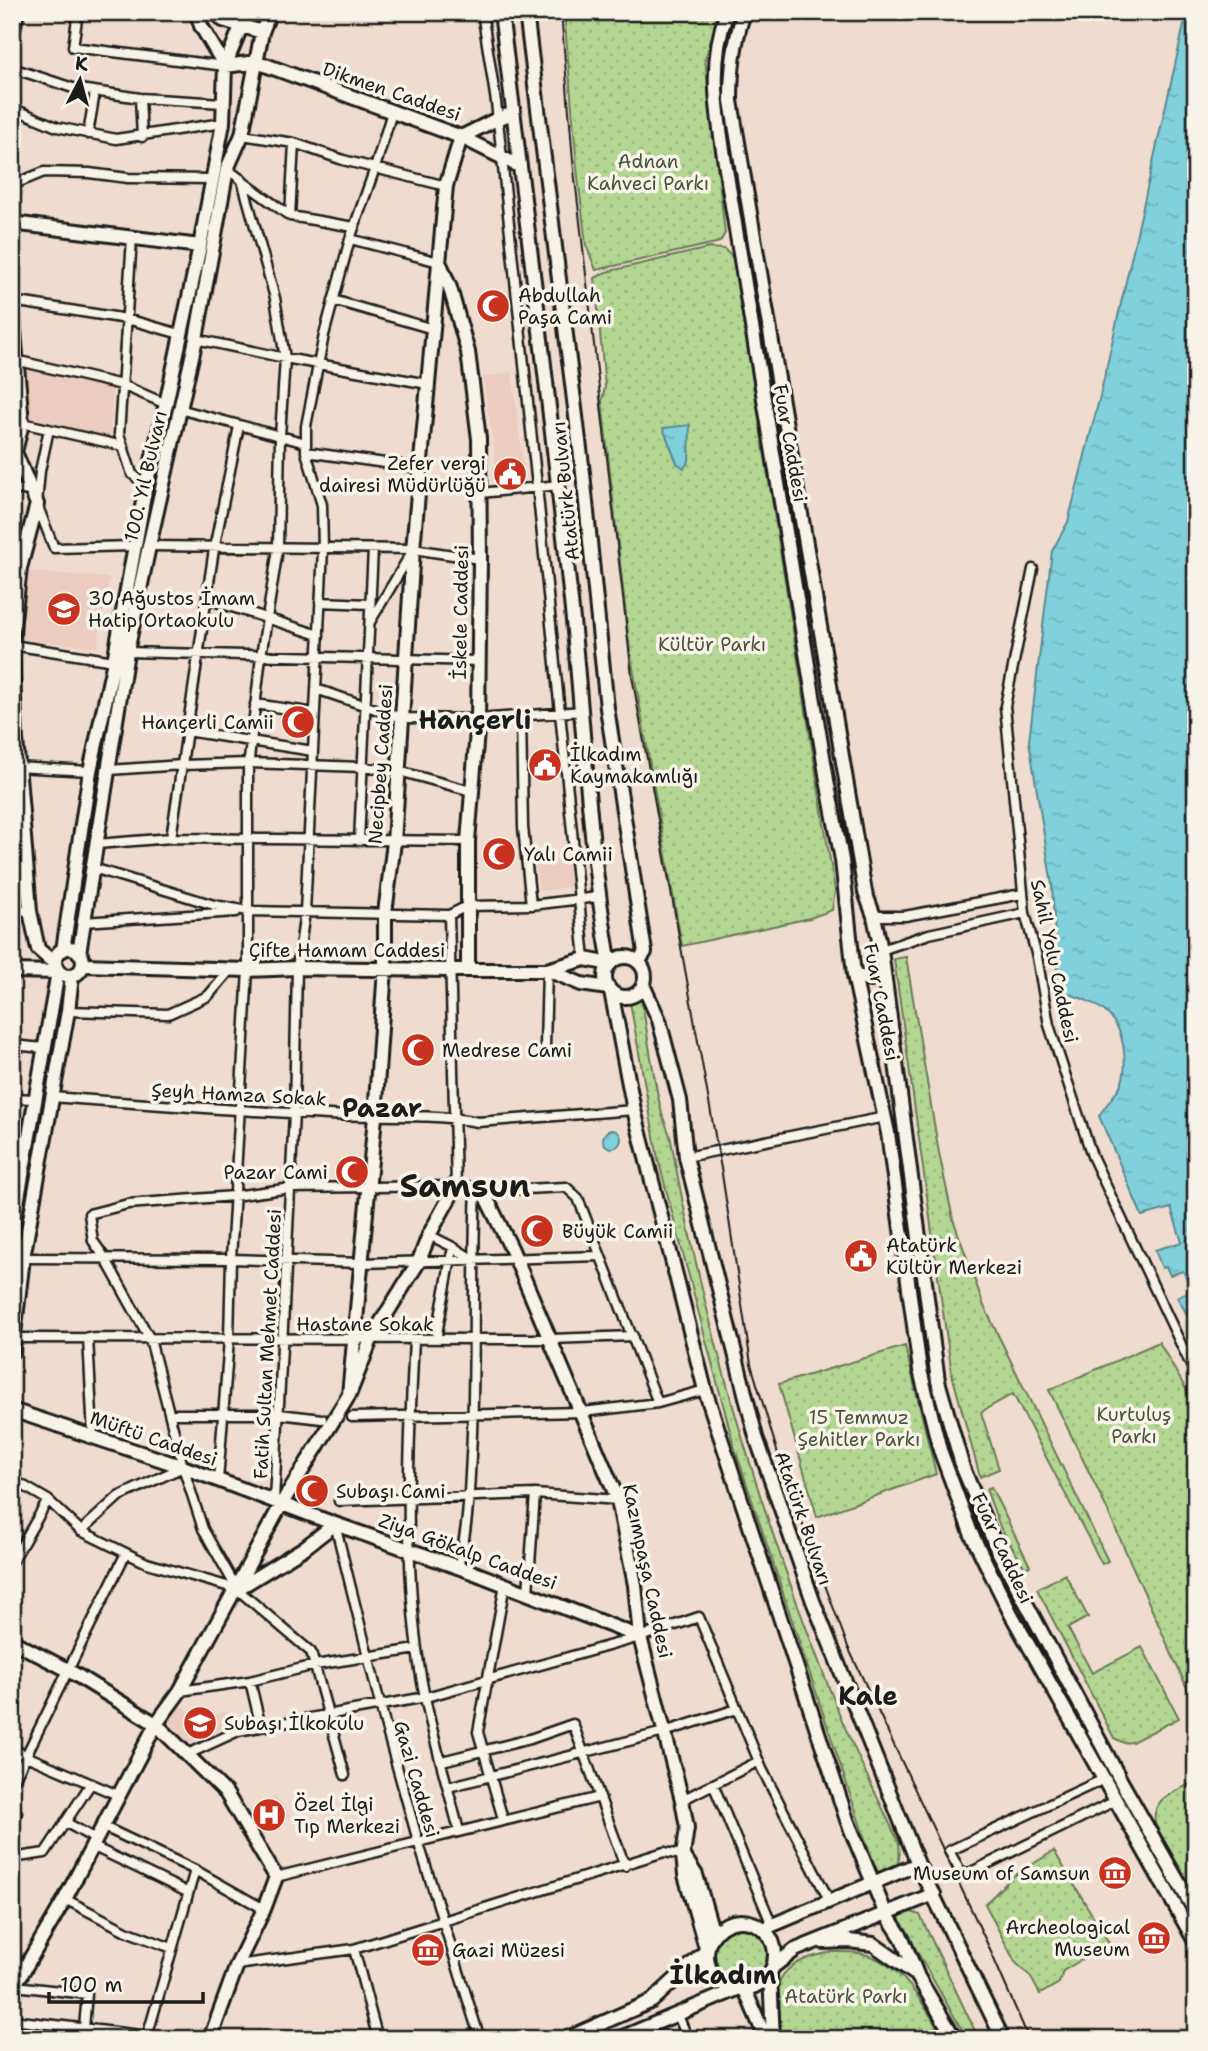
<svg xmlns="http://www.w3.org/2000/svg" width="1208" height="2051" viewBox="0 0 1208 2051" font-family="'Shantell Sans',sans-serif">
	<style>
		.built { fill: #ebccbe }
		.grass { fill: url(#grass-dots); stroke: #687a57; stroke-width: 2 }
		.water { fill: url(#water-ripples); stroke: #598990; stroke-width: 2 }
		.lines { fill: none; stroke-linecap: round; stroke-linejoin: round }
		.street-casing { stroke: #1c1c1c; stroke-width: 13 }
		.secondary-casing { stroke: #1c1c1c; stroke-width: 18 }
		.primary-casing { stroke: #1c1c1c; stroke-width: 18 }
		.street { stroke: #f7f3e8; stroke-width: 8 }
		.secondary { stroke: #f7f3e8; stroke-width: 12 }
		.primary { stroke: #f7f3e8; stroke-width: 12 }
		.tram { stroke: #1c1c1c; stroke-width: 2 }
		.labels { text-anchor: middle; stroke-width: 7; stroke-linejoin: round; paint-order: stroke }
		.street-label { font-size: 19px; fill: #1c1c1c; stroke: #f7f3e8 }
		.park-label { font-size: 19px; fill: #49543f; stroke: #f7f3e8 }
		.poi-label { font-size: 19px; fill: #1c1c1c; stroke: #f7f3e8; text-anchor: start }
		.district-label { font-size: 26px; font-weight: bold; fill: #1c1c1c; stroke: #f7f3e8 }
		.town-label { font-size: 33px; font-weight: bold; fill: #1c1c1c; stroke: #f7f3e8 }
	</style>
	<defs>
		<pattern id="grass-dots" width="8" height="8" patternUnits="userSpaceOnUse" patternTransform="scale(1.75)"><rect width="8" height="8" fill="#b3d792"/><path d="M2 2h.1M6 6h.1" fill="none" stroke="#99b87d" stroke-width="1.8" stroke-linecap="round"/></pattern>
		<pattern id="water-ripples" width="26" height="14" patternUnits="userSpaceOnUse" patternTransform="scale(1.75)"><rect width="26" height="14" fill="#81d1dd"/><path d="M2 4q2-2 4 0t4 0M15 11q2-2 4 0t4 0" fill="none" stroke="#6fb3bd"/></pattern>
	</defs>
	<rect width="100%" height="100%" fill="#f0dccf"/>
	<filter id="ink" filterUnits="userSpaceOnUse"><feTurbulence type="fractalNoise" baseFrequency=".0143" numOctaves="2"/><feDisplacementMap in="SourceGraphic" scale="14" xChannelSelector="R" yChannelSelector="G"/><feConvolveMatrix kernelMatrix="1 2 1 2 8 2 1 2 1" color-interpolation-filters="sRGB"/></filter>
	<g filter="url(#ink)">
		<path class="built" d="M 32,370 L 113,389 L 110,440 L 25,417 L 23,372 Z
			M 512,372 L 524,471 L 497,472 L 483,377 Z
			M 28,571 L 110,578 L 97,647 L 21,639 Z
			M 571,859 L 575,886 L 539,891 L 535,864 Z
			M 176,1702 L 200,1719 L 227,1711 L 231,1726 L 188,1743 L 166,1718 Z
			M 275,1795 L 290,1816 L 262,1836 L 247,1815 Z"/>
		<path class="grass" d="M 564,12 L 720,12 L 705,59 L 725,233 L 720,242 L 596,270 L 586,245 L 577,168 Z
			M 709,248 L 724,249 L 733,258 L 835,891 L 832,910 L 810,918 L 682,946 L 630,651 L 602,401 L 605,387 L 595,278 L 606,272 Z
			M 906,957 L 939,1153 L 953,1219 L 984,1306 L 1108,1561 L 1102,1564 L 1013,1394 L 981,1412 L 999,1469 L 980,1477 L 952,1374 L 944,1319 L 894,959 Z
			M 640,990 C 647,1030 652,1071 661,1110 C 663,1120 669,1130 671,1140 C 706,1338 766,1532 841,1718 C 859,1761 880,1802 899,1843 C 901,1859 899,1876 878,1872 L 865,1839 L 734,1446 L 658,1159 L 628,991 Z
			M 1159,1342 L 1196,1407 L 1196,1703 L 1194,1704 L 1105,1505 L 1049,1390 Z
			M 905,1346 L 936,1474 L 817,1517 L 779,1384 Z
			M 991,1487 L 1030,1566 L 1025,1568 L 1001,1529 L 986,1489 Z
			M 1065,1574 L 1088,1617 L 1068,1628 L 1092,1673 L 1142,1647 L 1179,1718 L 1132,1742 L 1124,1743 L 1114,1738 L 1037,1589 Z
			M 1194,1782 L 1196,1782 L 1196,1897 L 1155,1824 C 1151,1797 1174,1793 1194,1782 Z
			M 1054,1851 L 1109,1943 L 1063,1971 L 1059,1983 L 1040,1994 L 1030,1976 L 1015,1962 L 985,1904 L 1012,1877 Z
			M 906,1910 L 920,1915 L 974,2029 L 984,2039 L 967,2039 L 899,1920 L 900,1913 Z
			M715 1954a26 26 0 1 1 52 0a26 26 0 1 1-52 0Z
			M 832,1952 C 842,1952 854,1951 864,1954 C 904,1965 924,2005 944,2039 L 782,2039 C 769,1985 774,1963 832,1952 Z"/>
		<path class="water" d="M 1187,12 L 1196,12 L 1196,1330 L 1177,1297 L 1192,1290 L 1183,1271 L 1170,1275 L 1166,1267 L 1162,1268 L 1155,1250 L 1182,1242 L 1171,1208 L 1142,1216 L 1099,1116 C 1105,1105 1116,1095 1121,1084 C 1125,1076 1125,1062 1124,1052 C 1120,1010 1093,1002 1058,990 L 1052,885 L 1029,741 L 1052,551 L 1068,522 L 1100,396 Z
			M 690,425 L 689,461 L 684,468 L 677,463 L 663,428 Z
			M603 1139a9 9 0 1 1 18 0a9 9 0 1 1-18 0Z"/>
		<g class="lines">
			<g class="street-casing">
				<path id="street" d="M 78,12 L 73,47 L 225,66
					M 482,12 L 496,102 L 537,486 L 585,959
					M 12,68 L 73,88 L 140,98 L 223,103
					M 140,98 L 142,137
					M 12,108 L 57,127 L 116,139 L 223,123
					M 88,134 L 95,92
					M 242,135 L 294,143 L 343,160 L 446,186
					M 294,143 L 290,216 L 354,227
					M 242,181 L 290,216
					M 12,185 L 44,172 L 89,173 L 128,178 L 212,179
					M 132,238 L 119,434 L 132,474 L 146,485
					M 350,239 L 439,262
					M 333,300 L 433,329
					M 12,301 L 127,319 L 180,334
					M 196,339 L 285,358 L 428,384
					M 15,360 L 122,385 L 166,404
					M 179,409 L 280,436 L 285,358 L 275,298 L 242,180 L 227,169
					M 22,423 L 123,446
					M 239,426 L 214,549 L 171,838 L 468,841
					M 49,429 L 40,471 L 37,504 L 54,548 L 135,546
					M 306,452 L 421,468
					M 12,489 L 31,491
					M 480,493 L 559,485
					M 149,546 L 413,549 L 480,559
					M 1033,569 L 1005,706 L 1025,913 L 1037,957 L 1049,1025 L 1092,1156 L 1196,1376
					M 207,599 L 319,635
					M 320,602 L 370,604
					M 370,622 L 410,555
					M 12,645 L 114,661
					M 127,652 L 479,661
					M 316,689 L 402,718 L 478,719 L 583,711
					M 255,704 L 315,713
					M 521,716 L 523,827 L 531,905
					M 187,731 L 313,751
					M 15,767 L 90,771
					M 109,770 L 182,765 L 249,763 L 362,767 L 399,771 L 471,791
					M 12,841 L 23,841
					M 359,841 L 373,549
					M 97,844 L 171,838
					M 93,868 L 214,905 L 249,911 L 449,915 L 467,906 L 531,905 L 598,897
					M 12,910 L 30,911
					M 449,915 L 456,1186
					M 874,916 L 905,916 L 1022,894
					M 83,922 L 236,912
					M 881,950 L 929,934 L 1025,913
					M 68,1011 L 168,1014 L 208,996 L 231,969
					M 12,1045 L 44,1048
					M 545,1047 L 547,970
					M 52,1097 C 144,1104 236,1111 329,1115 C 378,1117 429,1113 478,1122 L 634,1110
					M 12,1098 L 35,1099
					M 686,1157 L 885,1117
					M 429,1235 L 453,1247 L 472,1259
					M 23,1258 L 231,1259 L 362,1263 L 600,1256
					M 88,1337 L 93,1436
					M 14,1338 L 551,1339 L 633,1336
					M 414,1339 C 409,1440 404,1549 417,1649 C 424,1710 444,1771 459,1831
					M 436,1339 L 453,1247
					M 170,1414 L 279,1414 L 322,1419
					M 352,1417 L 583,1412 L 658,1403
					M 12,1479 L 48,1500 L 81,1531 L 126,1553 L 147,1563 L 237,1589
					M 218,1481 L 229,1339 L 231,1259 L 248,970 L 248,768 L 261,656 L 278,549 L 280,436 L 306,443
					M 274,1501 L 294,1113 L 297,968 L 305,912 L 323,549 L 322,505 L 306,452 L 306,426 L 324,335 L 350,239 L 375,168 L 392,112
					M 339,1501 L 535,1494 L 618,1500
					M 335,1524 L 385,1724 L 418,1841 L 480,2039
					M 81,1531 L 118,1497 L 183,1467
					M 12,1562 L 48,1500
					M 458,1567 C 468,1530 469,1493 471,1455 C 476,1366 472,1276 476,1187
					M 528,1593 L 535,1494
					M 250,1681 L 261,1727
					M 180,1691 L 250,1681 L 315,1665 L 417,1649
					M 12,1748 L 26,1756 L 120,1796
					M 188,1754 L 238,1731 L 426,1697 L 640,1637 L 699,1617 L 762,1769 L 829,1900
					M 442,1761 L 530,1739 L 573,1724 L 625,1866
					M 345,1775 L 311,1652 L 237,1589 L 203,1529 L 183,1467 L 150,1339 L 105,1258 L 93,1241 L 89,1214 L 128,1204 L 234,1196 L 291,1188 L 456,1186 L 476,1187 L 483,1191 L 566,1187 L 578,1198 L 658,1403 L 705,1390
					M 1104,1779 L 949,1851 L 963,1876 L 1115,1801
					M 12,1784 L 126,1553
					M 713,1784 L 772,1925
					M 448,1787 L 664,1732 L 737,1709
					M 682,1800 L 759,1761
					M 12,1812 L 17,1813 L 12,1825
					M 503,1819 L 478,1732 L 505,1584
					M 65,1822 L 95,1839
					M 102,1826 L 195,1870 L 264,1909
					M 92,1846 L 187,1892
					M 12,1858 L 45,1853 L 90,1785
					M 276,1877 L 600,1797
					M 65,1899 L 126,1931 L 172,1948
					M 354,1949 L 378,2039
					M 237,1965 L 354,1949 L 664,1852 L 683,1855
					M 15,1986 L 87,1994 L 83,2039
					M 677,2013 L 688,2039
					M 12,2020 L 175,2039
					M 147,2037 L 195,1870"/>
			</g>
			<g class="secondary-casing">
				<path id="secondary" d="M 727,12 C 708,62 717,112 725,163 L 827,780 L 842,860 L 854,975 L 888,1133 L 920,1370 L 940,1450 L 971,1533 L 1011,1614 L 1196,1943
					M 744,12 C 734,43 731,69 731,101 L 865,892 L 874,916 L 881,950 L 938,1381 L 963,1468 L 997,1549 L 1122,1783 L 1196,1913
					M 12,34 L 17,12
					M 12,223 L 200,246
					M 441,266 L 450,288 L 468,352 L 479,439 L 480,559 L 478,719 L 468,841 L 468,968
					M 12,308 L 22,423 L 15,452 L 37,504 L 20,568 L 12,636
					M 12,658 L 16,739 L 30,911 L 38,949 L 55,964
					M 83,965 L 248,970 L 297,968 L 449,970 L 547,970 L 585,959 L 610,964
					M 548,970 L 581,984 L 608,988
					M 12,971 L 58,972
					M 854,975 L 870,980 L 878,977 L 882,969
					M 483,1191 L 512,1250 L 618,1500 L 635,1585 L 640,1637 L 682,1800 L 687,1828 L 683,1855 L 685,1875 L 706,1948
					M 349,1395 L 375,1117 L 385,968 L 385,913 L 394,842 L 413,549 L 446,186 L 461,137
					M 12,1410 L 183,1467 L 335,1524 L 472,1572 L 640,1637
					M 239,1588 L 304,1548 L 335,1524
					M 12,1641 L 68,1670 L 156,1724 L 226,1793 L 276,1877 L 264,1909 L 237,1965 L 210,2039
					M 685,1858 L 696,1875 L 713,1934
					M 770,1974 L 773,2039
					M 12,1990 L 65,1899 L 156,1724 L 180,1691 L 282,1503 L 349,1395 L 372,1337 L 419,1261 L 429,1235 L 456,1186
					M 745,1990 L 766,2039"/>
			</g>
			<g class="primary-casing">
				<path id="primary" d="M 197,12 L 201,26 L 225,66 L 257,62 L 461,137 L 497,119 L 513,113
					M 214,12 L 223,20 L 262,32
					M 501,12 C 525,208 550,405 571,601 C 584,722 588,845 610,964
					M 526,12 L 583,473 L 607,708 L 645,952 L 638,962
					M 461,137 L 519,166
					M55 962a14 14 0 1 1 28 0a14 14 0 1 1-28 0Z
					M 63,950 L 90,771 L 114,661 L 146,485 L 166,404 L 200,246 L 223,123 L 225,66 L 247,12
					M 79,953 L 127,652 L 149,546 L 196,339 L 227,169 L 242,135 L 262,32 L 270,12
					M605 977a20 20 0 1 1 40 0a20 20 0 1 1-40 0Z
					M 643,985 L 659,1020 L 680,1100 L 686,1157 L 756,1437 L 813,1601 L 918,1864 L 1003,2039
					M 611,991 L 634,1110 L 705,1390 L 847,1820 L 885,1912 L 902,1938 L 918,1977 L 955,2039
					M 12,1232 L 58,972
					M 12,1352 L 23,1258 L 68,1011 L 72,976
					M707 1955a34 34 0 1 1 68 0a34 34 0 1 1-68 0Z
					M 763,1929 L 918,1864
					M 823,1942 L 849,1941 L 873,1944 L 914,1973
					M 774,1966 L 795,1950 L 934,1894
					M 566,2039 L 652,2001 L 706,1951
					M 618,2039 L 735,1990"/>
			</g>
			<use href="#street" class="street"/>
			<use href="#secondary" class="secondary"/>
			<use href="#primary" class="primary"/>
			<path class="tram" d="M 561,12 L 573,161 L 632,676 L 722,1174 L 751,1364 L 784,1474 L 848,1647 L 987,1943 L 1029,2039"/>
		</g>
	</g>
	<defs>
		<g id="mosque-disc" transform="scale(1.75)"><circle r="9.5" fill="#c8321e" stroke="#f7f3e8"/><path d="M3.5-4.9A6 6 0 1 0 3.5 4.9A5 5 0 1 1 3.5-4.9Z" fill="#fff"/></g>
		<g id="civic-disc" transform="scale(1.75)"><circle r="9.5" fill="#c8321e" stroke="#f7f3e8"/><path d="M-.6-6.5H3V-4.5H.6V-3L4-1V1h2V6H-6V1h2V-1L-.6-3ZM-1.2 2.5V6h2.4V2.5Z" fill="#fff"/></g>
		<g id="school-disc" transform="scale(1.75)"><circle r="9.5" fill="#c8321e" stroke="#f7f3e8"/><path d="M0-5L7-2L0 1L-7-2ZM-4 1L0 2.5L4 1V4Q0 6-4 4Z" fill="#fff"/></g>
		<g id="hospital-disc" transform="scale(1.75)"><circle r="9.5" fill="#c8321e" stroke="#f7f3e8"/><path d="M-5-5h3v3.5h4V-5h3V5h-3V1.5h-4V5h-3Z" fill="#fff"/></g>
		<g id="museum-disc" transform="scale(1.75)"><circle r="9.5" fill="#c8321e" stroke="#f7f3e8"/><path d="M0-6L6-3V-2H-6V-3ZM-5-1h2V3h-2ZM-1-1h2V3h-2ZM3-1h2V3H3ZM-6 4H6V6H-6Z" fill="#fff"/></g>
	</defs>
	<g fill-rule="evenodd">
		<use href="#mosque-disc" x="493" y="306"/>
		<use href="#civic-disc" x="510" y="474"/>
		<use href="#school-disc" x="64" y="609"/>
		<use href="#mosque-disc" x="298" y="722"/>
		<use href="#civic-disc" x="545" y="765"/>
		<use href="#mosque-disc" x="499" y="854"/>
		<use href="#mosque-disc" x="418" y="1050"/>
		<use href="#mosque-disc" x="352" y="1172"/>
		<use href="#mosque-disc" x="537" y="1231"/>
		<use href="#civic-disc" x="861" y="1256"/>
		<use href="#mosque-disc" x="312" y="1491"/>
		<use href="#school-disc" x="200" y="1723"/>
		<use href="#hospital-disc" x="269" y="1815"/>
		<use href="#museum-disc" x="1115" y="1873"/>
		<use href="#museum-disc" x="1154" y="1938"/>
		<use href="#museum-disc" x="428" y="1950"/>
	</g>
	<g class="labels">
		<g class="street-label">
			<text transform="translate(392 91) rotate(19)" y="7">Dikmen Caddesi</text>
			<text transform="translate(791 443) rotate(80)" y="7">Fuar Caddesi</text>
			<text transform="translate(145 476) rotate(-77)" y="7">100. Yıl Bulvarı</text>
			<text transform="translate(565 491) rotate(-96)" y="7">Atatürk Bulvarı</text>
			<text transform="translate(460 612) rotate(-89)" y="7">İskele Caddesi</text>
			<text transform="translate(380 764) rotate(-86)" y="7">Necipbey Caddesi</text>
			<text x="347" y="957">Çifte Hamam Caddesi</text>
			<text transform="translate(1055 961) rotate(78)" y="7">Sahil Yolu Caddesi</text>
			<text transform="translate(882 1002) rotate(79)" y="7">Fuar Caddesi</text>
			<text transform="translate(239 1094) rotate(3)" y="7">Şeyh Hamza Sokak</text>
			<text x="365" y="1331">Hastane Sokak</text>
			<text transform="translate(267 1344) rotate(-87)" y="7">Fatih Sultan Mehmet Caddesi</text>
			<text transform="translate(154 1438) rotate(19)" y="7">Müftü Caddesi</text>
			<text transform="translate(804 1518) rotate(71)" y="7">Atatürk Bulvarı</text>
			<text transform="translate(1003 1548) rotate(65)" y="7">Fuar Caddesi</text>
			<text transform="translate(468 1551) rotate(20)" y="7">Ziya Gökalp Caddesi</text>
			<text transform="translate(648 1571) rotate(78)" y="7">Kazımpaşa Caddesi</text>
			<text transform="translate(417 1779) rotate(74)" y="7">Gazi Caddesi</text>
		</g>
		<g class="park-label">
			<text x="648" y="168">Adnan<tspan x="648" dy="22">Kahveci Parkı</tspan></text>
			<text x="712" y="651">Kültür Parkı</text>
			<text x="1134" y="1421">Kurtuluş<tspan x="1134" dy="22">Parkı</tspan></text>
			<text x="859" y="1424">15 Temmuz<tspan x="859" dy="22">Şehitler Parkı</tspan></text>
			<text x="846" y="2003">Atatürk Parkı</text>
		</g>
		<g class="poi-label">
			<text x="518" y="302">Abdullah<tspan x="518" dy="22">Paşa Cami</tspan></text>
			<text x="486" y="470" text-anchor="end">Zefer vergi<tspan x="486" dy="22">dairesi Müdürlüğü</tspan></text>
			<text x="88" y="605">30 Ağustos İmam<tspan x="88" dy="22">Hatip Ortaokulu</tspan></text>
			<text x="274" y="729" text-anchor="end">Hançerli Camii</text>
			<text x="570" y="761">İlkadım<tspan x="570" dy="22">Kaymakamlığı</tspan></text>
			<text x="524" y="861">Yalı Camii</text>
			<text x="442" y="1057">Medrese Cami</text>
			<text x="328" y="1179" text-anchor="end">Pazar Cami</text>
			<text x="562" y="1238">Büyük Camii</text>
			<text x="886" y="1252">Atatürk<tspan x="886" dy="22">Kültür Merkezi</tspan></text>
			<text x="336" y="1498">Subaşı Cami</text>
			<text x="224" y="1730">Subaşı İlkokulu</text>
			<text x="294" y="1811">Özel İlgi<tspan x="294" dy="22">Tıp Merkezi</tspan></text>
			<text x="1090" y="1880" text-anchor="end">Museum of Samsun</text>
			<text x="1130" y="1934" text-anchor="end">Archeological<tspan x="1130" dy="22">Museum</tspan></text>
			<text x="452" y="1957">Gazi Müzesi</text>
		</g>
		<g class="district-label">
			<text x="475" y="729">Hançerli</text>
			<text x="382" y="1117">Pazar</text>
			<text x="868" y="1705">Kale</text>
			<text x="723" y="1984">İlkadım</text>
		</g>
		<g class="town-label">
			<text x="465" y="1197">Samsun</text>
		</g>
	</g>
	<rect width="1208" height="2051" fill="none" stroke="#f7f3e8" stroke-width="42"/>
	<rect x="21" y="21" width="1166" height="2009" fill="none" stroke="#1c1c1c" stroke-width="2.5" filter="url(#ink)"/>
	<g transform="translate(80 80) rotate(6)" stroke="#f7f3e8" stroke-width="5" paint-order="stroke">
	<path d="M0-5L12 26L0 18L-12 26Z" fill="#1c1c1c"/>
	<text y="-10" font-size="19" font-weight="bold" text-anchor="middle" fill="#1c1c1c">K</text>
	</g>
	<path d="M49 1992v10h154v-10" fill="none" stroke="#1c1c1c" stroke-width="3.5"/>
	<text x="60" y="1992" font-size="21" fill="#1c1c1c" stroke="#f7f3e8" stroke-width="5" paint-order="stroke">100 m</text>
</svg>
